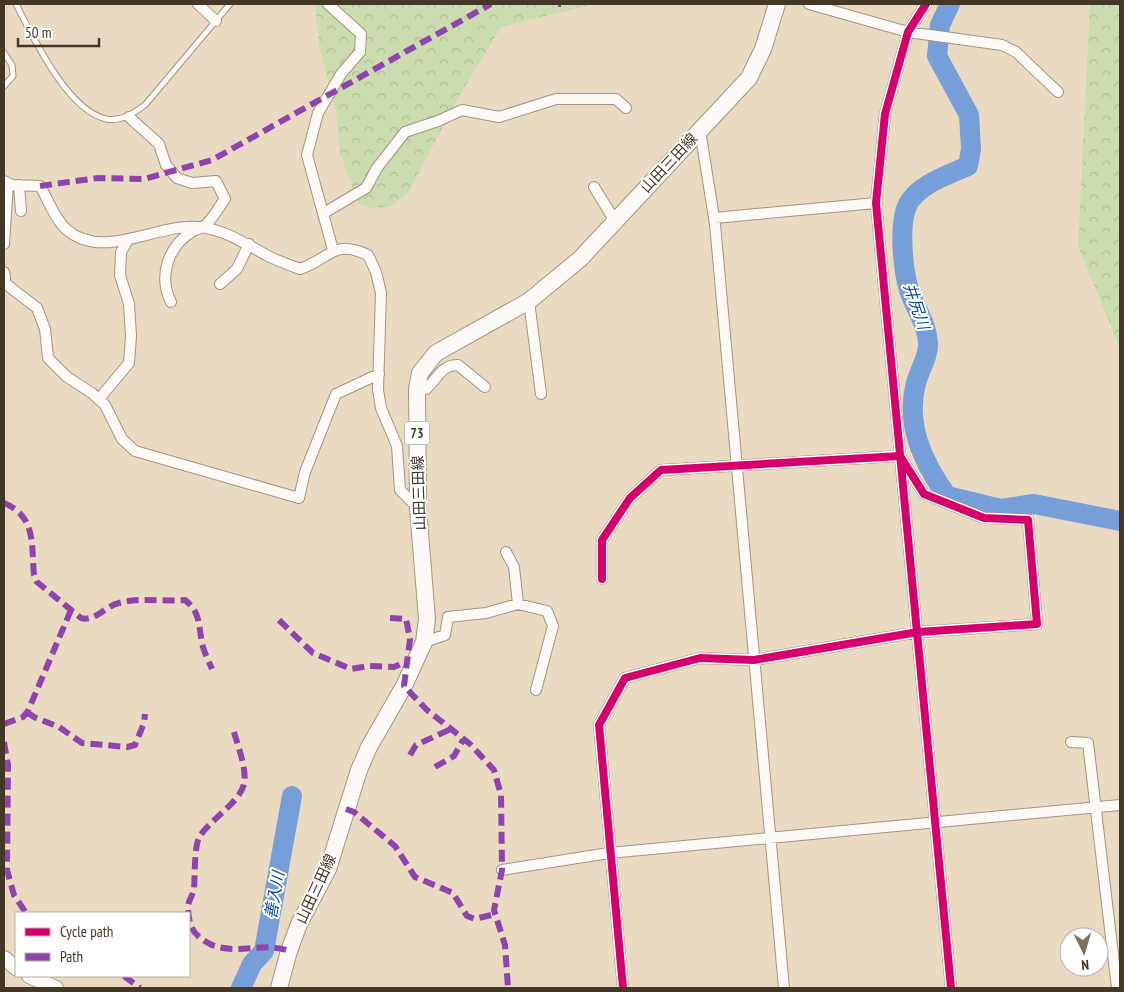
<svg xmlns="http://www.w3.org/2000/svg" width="1124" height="992" viewBox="0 0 1124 992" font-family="'PT Sans Narrow','Noto Sans JP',sans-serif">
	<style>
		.forest { fill: url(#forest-crowns) }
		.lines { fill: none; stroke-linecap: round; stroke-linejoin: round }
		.river { stroke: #769ed8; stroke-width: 20 }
		.lane-casing { stroke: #a19482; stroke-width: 7 }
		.street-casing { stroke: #a19482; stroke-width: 12 }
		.secondary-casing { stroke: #a19482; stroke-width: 16 }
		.primary-casing { stroke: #a19482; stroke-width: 18 }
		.lane { stroke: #fcf9f6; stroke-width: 5 }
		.street { stroke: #fcf9f6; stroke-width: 10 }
		.secondary { stroke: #fcf9f6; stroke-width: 14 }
		.primary { stroke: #fcf9f6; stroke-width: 16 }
		.quiet { stroke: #8e44ad; stroke-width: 6; stroke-dasharray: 12 6; stroke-linecap: butt }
		.cycleway-casing { stroke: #fff; stroke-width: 11 }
		.cycleway { stroke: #d6006c; stroke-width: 8 }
		.labels { text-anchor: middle; stroke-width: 4; stroke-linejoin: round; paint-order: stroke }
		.shield { fill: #fff; stroke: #7b7366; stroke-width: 1 }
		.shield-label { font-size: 14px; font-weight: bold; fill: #433725 }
		.street-label { font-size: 15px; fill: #433725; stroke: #fff }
		.water-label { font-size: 16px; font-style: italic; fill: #074a9c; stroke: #fff }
	</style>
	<defs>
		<pattern id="forest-crowns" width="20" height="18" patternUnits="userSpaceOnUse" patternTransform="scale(1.25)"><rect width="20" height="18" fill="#cbddaf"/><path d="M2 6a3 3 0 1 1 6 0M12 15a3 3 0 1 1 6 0" fill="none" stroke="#b0be96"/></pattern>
	</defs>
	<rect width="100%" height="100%" fill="#eadac2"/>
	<path class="forest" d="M 315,4 L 595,4 L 501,27 L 457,100 L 408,193 L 390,207 L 371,208 L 358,203 L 340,153 L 336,110 L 319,47 Z
		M 1090,4 L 1120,4 L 1120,348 L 1078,246 Z"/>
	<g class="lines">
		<path class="river" d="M 950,4 L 940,25 L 937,56 L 969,115 L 971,149 L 968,166 C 948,175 919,184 908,204 C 898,223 903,270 909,290 C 915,309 927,323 928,343 C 929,356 919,371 916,383 C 905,425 923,462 947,496 L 1001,509 L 1034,504 L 1120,521
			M 241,988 L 252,964 L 264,951 L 292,796"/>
		<g class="lane-casing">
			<path id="lane" d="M 16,4 C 33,37 67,110 106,119 C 121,122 134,113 145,105 L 230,4
				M 4,53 L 12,65 L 13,76 L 4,86"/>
		</g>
		<g class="street-casing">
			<path id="street" d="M 198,4 L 216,21
				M 328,4 L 361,34 L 360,52 L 341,74 L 318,113 L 307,155 L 333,250
				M 809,4 L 908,32 L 1002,45 L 1016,52 L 1058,92
				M 926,4 L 908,32 L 885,114 L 876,203 L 951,988
				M 129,117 L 159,144 L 166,165 L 177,178 L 192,183 L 216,181 L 225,199 C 218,208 212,221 203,227 C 201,229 196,229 193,231 C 168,246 158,276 171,302
				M 700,130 L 715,224 L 784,988
				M 4,181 L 12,185 L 40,186 C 48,199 54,218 66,229 C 103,262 157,223 198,227 C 224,229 246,244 268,256 C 278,261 289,265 300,269 C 331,258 333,239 368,255 L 376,272 L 381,293 L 378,390 L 381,408 L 397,446 L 400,490 L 418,508
				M 19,185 L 21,211
				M 594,187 L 615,221
				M 324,213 L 366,188 L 377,168 L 405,132 L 438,121 L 462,110 L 499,117 L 556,99 L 616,99 L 626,108
				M 714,218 L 876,203
				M 4,244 L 8,183
				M 4,272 L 6,284 L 37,308 L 45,329 L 48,358 L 67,377 L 92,393 L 105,405 L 122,439 L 135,451 L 299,498 L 305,472 L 336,394 L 379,374
				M 220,284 L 237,269 L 249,244
				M 529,301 L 541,394
				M 417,389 L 426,389 C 437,379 441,365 458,365 L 485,387
				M 99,399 L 129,363 L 131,336 L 129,304 L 120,275 L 121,252 L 128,240
				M 506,552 L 514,567 L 518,604
				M 602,579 L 602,540 L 630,498 L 661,470 L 900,456 L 924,494 L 984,518 L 1028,520 L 1037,624 L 918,632 L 754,660 L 700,658 L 625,678 L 599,725 L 623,988
				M 424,642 L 445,635 L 448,617 L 486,613 L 518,604 L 547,611 L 553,626 L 536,690
				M 1071,742 L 1088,743 L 1117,988
				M 502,870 L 609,853 L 1120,805"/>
		</g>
		<g class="secondary-casing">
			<path id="secondary" d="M 4,958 L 16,968
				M 29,976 L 56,988"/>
		</g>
		<g class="primary-casing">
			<path id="primary" d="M 279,988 L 289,951 L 299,924 L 328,869 L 359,770 L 369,747 L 404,686 L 424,642 L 427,619 L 418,508 L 417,389 L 420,373 L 436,353 L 529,301 L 580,259 L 749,78 L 763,49 L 777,4"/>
		</g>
		<use href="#lane" class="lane"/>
		<use href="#street" class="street"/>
		<use href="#secondary" class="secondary"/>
		<use href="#primary" class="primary"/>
		<path class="quiet" d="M 558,4 L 561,4
			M 40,186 L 98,178 L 144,179 L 212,160 L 491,4
			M 4,503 C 37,517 31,545 34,575 L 37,582 L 81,618 C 95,622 105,606 119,603 C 140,597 163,602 185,600 C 202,613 198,628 203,647 C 205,654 209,662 212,669
			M 390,618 L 406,619 L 410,639 L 404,686 L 427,710 L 470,744 L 494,770 L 501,795 L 502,870 L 494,910 L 505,945 L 508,988
			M 279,620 L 313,653 L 351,669 L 368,666 L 394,667 L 407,661
			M 27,712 L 34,717 L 59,727 L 82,743 L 127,747 L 135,745 L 144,723 L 145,714
			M 4,724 L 23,717 L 28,711 L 71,610
			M 234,732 C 238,747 247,768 244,784 C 240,802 211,819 200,836 C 194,844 195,877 194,889 C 193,895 188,901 188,907 C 188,912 189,921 191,926 C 194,934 202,940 210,944 C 235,956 264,941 289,951
			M 4,742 L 8,765 L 7,870 L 14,895 L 26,913
			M 410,755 L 416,745 L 451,729
			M 435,767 L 454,756 L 463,740
			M 346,809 L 354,812 L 395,846 L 415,877 L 453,893 L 467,916 L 475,919 L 495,914
			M 124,976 L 140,988"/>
		<g class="cycleway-casing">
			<path id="cycleway" d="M 926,4 L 908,32 L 885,114 L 876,203 L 951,988
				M 602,579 L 602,540 L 630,498 L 661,470 L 900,456 L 924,494 L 984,518 L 1028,520 L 1037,624 L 918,632 L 754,660 L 700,658 L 625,678 L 599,725 L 623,988"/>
		</g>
		<use href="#cycleway" class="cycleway"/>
	</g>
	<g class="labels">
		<rect class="shield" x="404.5" y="421.5" width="25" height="23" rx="4"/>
		<g class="shield-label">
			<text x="417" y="438">73</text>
		</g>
		<g class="street-label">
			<text transform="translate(669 163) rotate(-47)" y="5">山田三田線</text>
			<text transform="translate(419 493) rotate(-92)" y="5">山田三田線</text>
			<text transform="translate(316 889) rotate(-65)" y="5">山田三田線</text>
		</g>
		<g class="water-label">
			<text transform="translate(917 306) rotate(71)" y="6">井尻川</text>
			<text transform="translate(274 895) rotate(-80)" y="6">善入川</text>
		</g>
	</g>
	<rect width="1124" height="992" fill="none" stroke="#433725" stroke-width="10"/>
	<rect x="15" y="912" width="175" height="65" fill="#ffffff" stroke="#b4afa8"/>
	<rect x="25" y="928" width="25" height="8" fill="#d6006c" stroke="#b4afa8"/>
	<text x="60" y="937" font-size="15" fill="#433725">Cycle path</text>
	<rect x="25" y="953" width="25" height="8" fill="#8e44ad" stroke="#b4afa8"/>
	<text x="60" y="962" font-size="15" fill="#433725">Path</text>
	<g transform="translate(1084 952) rotate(175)"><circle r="24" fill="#ffffff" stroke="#b4afa8"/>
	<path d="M0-4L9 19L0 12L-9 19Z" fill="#7d705c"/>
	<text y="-8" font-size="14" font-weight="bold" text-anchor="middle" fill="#433725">N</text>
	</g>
	<path d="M18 38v8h81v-8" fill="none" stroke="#433725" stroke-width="2.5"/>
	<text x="25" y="38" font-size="15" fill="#433725" stroke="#ffffff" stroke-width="4" paint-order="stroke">50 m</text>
</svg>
